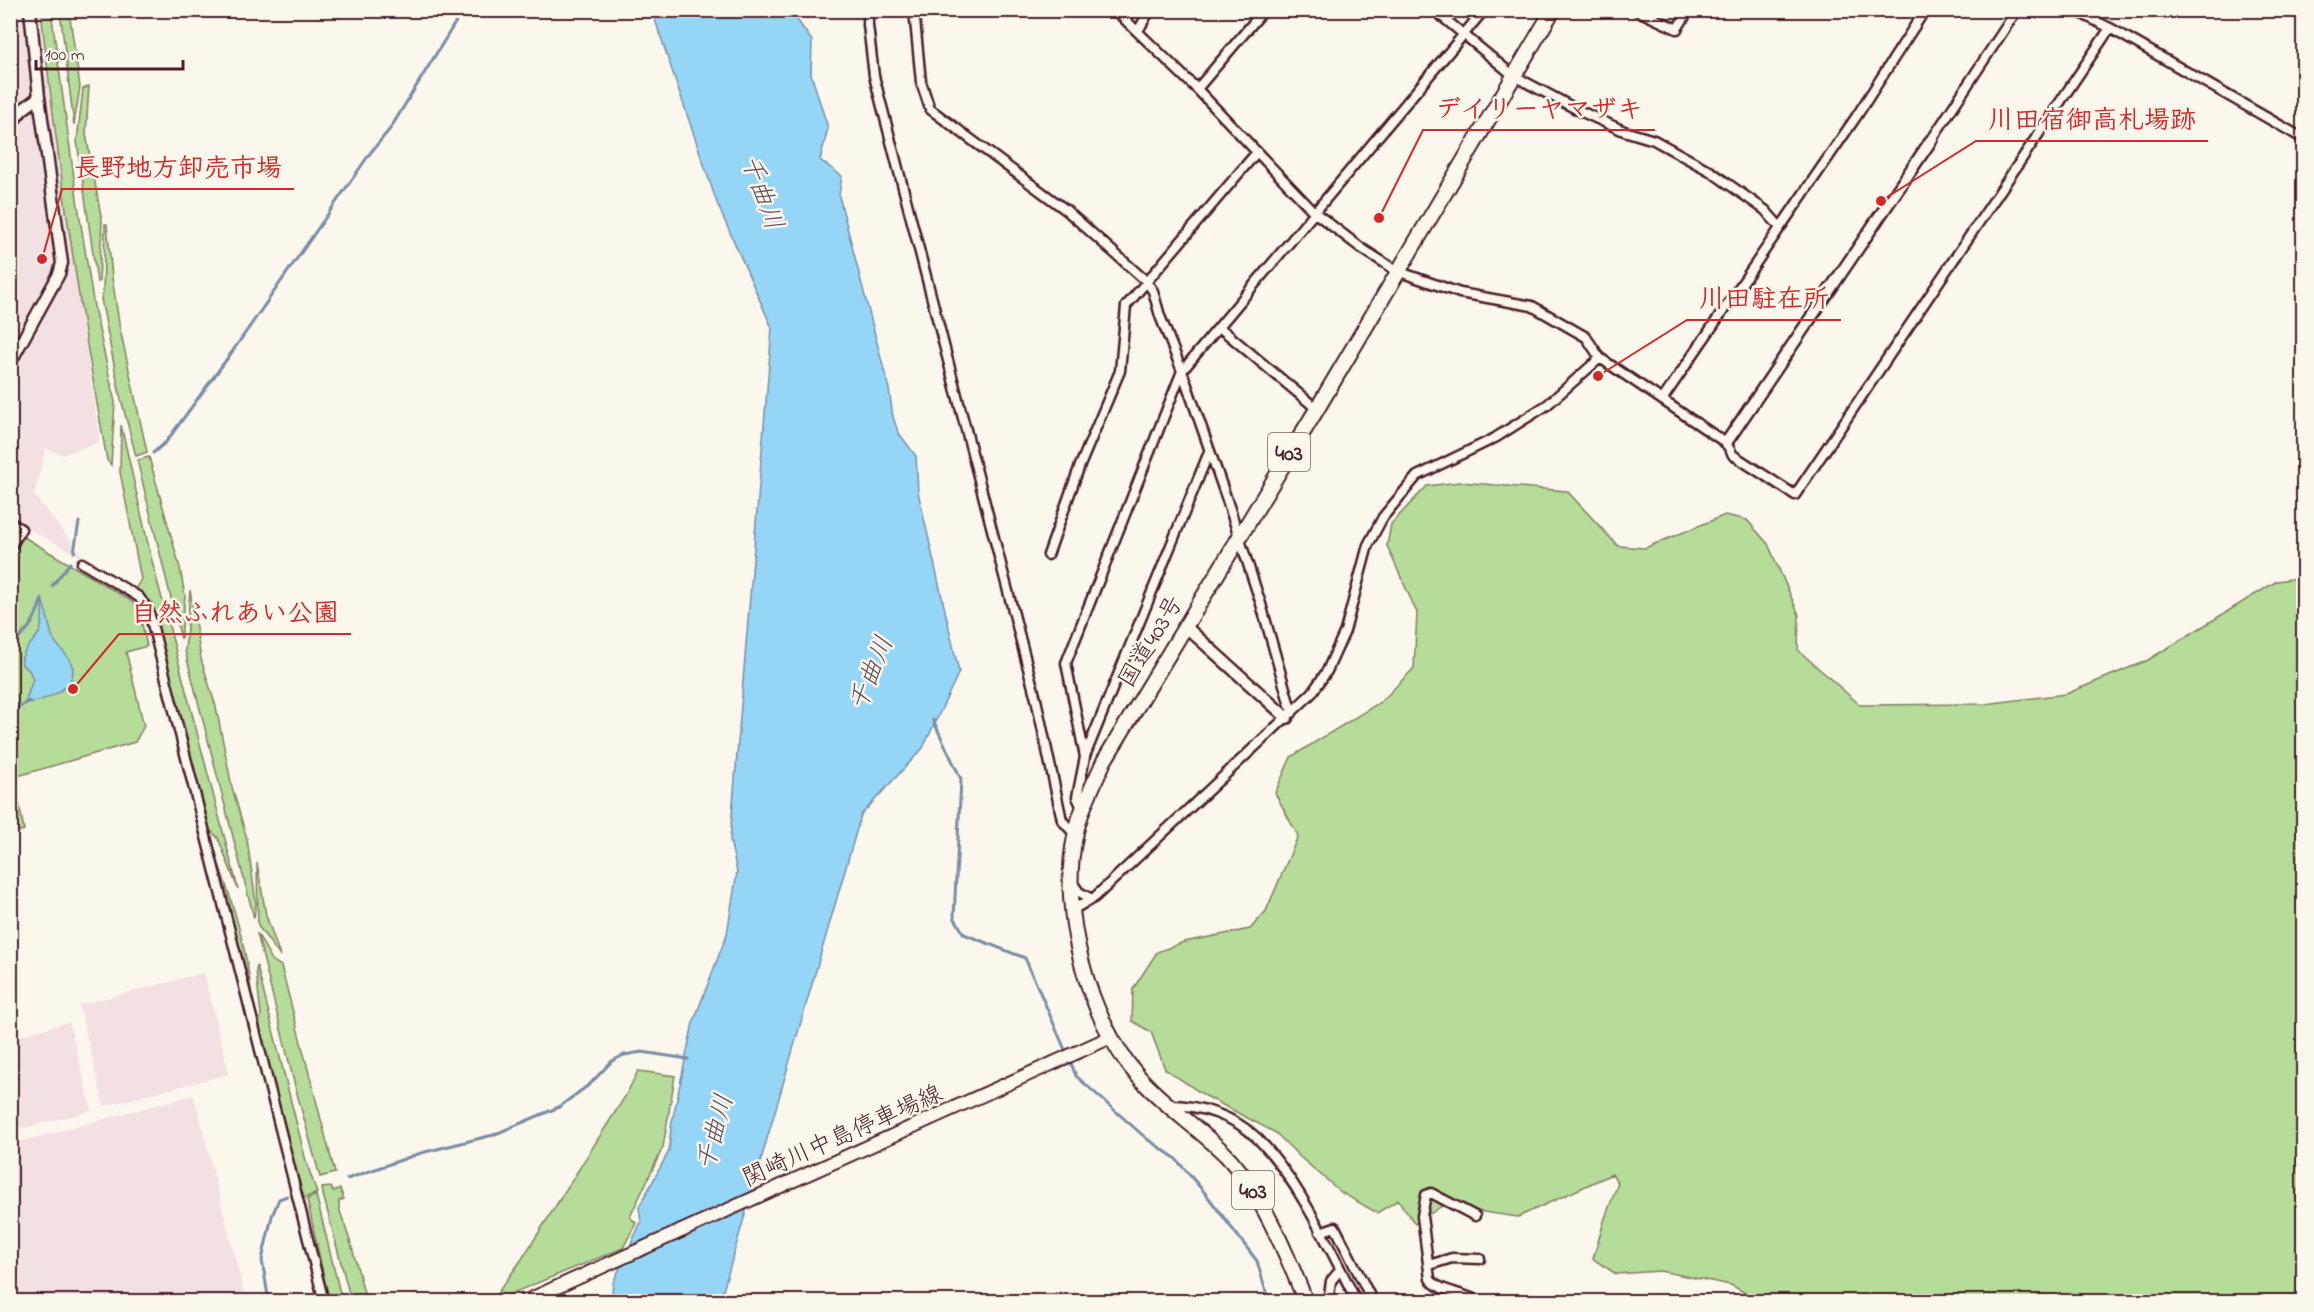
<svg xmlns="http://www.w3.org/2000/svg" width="2314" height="1312" viewBox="0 0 2314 1312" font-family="'Indie Flower','Klee One',sans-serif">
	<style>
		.built { fill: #f2e0e2 }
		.green { fill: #b5dc98; stroke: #807e62; stroke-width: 1.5 }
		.water { fill: #95d6f7; stroke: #778da5; stroke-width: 1.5 }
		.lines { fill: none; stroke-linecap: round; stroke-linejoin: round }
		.stream { stroke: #778da5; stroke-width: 3 }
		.minor-casing { stroke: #4a1f2b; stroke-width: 13 }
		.tertiary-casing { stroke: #4a1f2b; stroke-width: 15 }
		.secondary-casing { stroke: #4a1f2b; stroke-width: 16 }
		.trunk-casing { stroke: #4a1f2b; stroke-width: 18 }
		.minor { stroke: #fbf7ec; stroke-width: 8 }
		.tertiary { stroke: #fbf7ec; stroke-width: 10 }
		.secondary { stroke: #fbf7ec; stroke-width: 12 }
		.trunk { stroke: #fbf7ec; stroke-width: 14 }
		.labels { text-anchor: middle; stroke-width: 5; stroke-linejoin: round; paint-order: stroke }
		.shield { fill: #fbf7ec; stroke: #7f6065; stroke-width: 1.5 }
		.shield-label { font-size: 22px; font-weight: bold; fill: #4a1f2b }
		.street-label { font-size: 24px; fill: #4a1f2b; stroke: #fbf7ec }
		.water-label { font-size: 26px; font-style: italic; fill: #5d4d5e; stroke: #fbf7ec }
		.leader { fill: none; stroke: #d62828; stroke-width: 2 }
		.callout-dot { fill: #d62828; stroke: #fbf7ec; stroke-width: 2 }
		.callout-label { font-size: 26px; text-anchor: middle; font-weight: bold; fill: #d62828; stroke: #fbf7ec; stroke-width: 5; stroke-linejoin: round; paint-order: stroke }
	</style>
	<rect width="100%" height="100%" fill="#fbf7ec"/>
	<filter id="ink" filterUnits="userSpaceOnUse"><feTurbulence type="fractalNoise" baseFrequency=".0167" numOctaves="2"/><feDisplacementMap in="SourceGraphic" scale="12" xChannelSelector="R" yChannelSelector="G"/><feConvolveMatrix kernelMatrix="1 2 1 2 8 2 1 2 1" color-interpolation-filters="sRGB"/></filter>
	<g filter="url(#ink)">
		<path class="built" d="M 10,11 L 40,11 L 44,58 L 100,442 L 62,455 L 46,448 L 34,495 L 85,559 L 11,520 Z
			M 204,973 L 229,1074 L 104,1106 L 79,1005 Z
			M 69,1022 L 92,1111 L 11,1131 L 11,1038 Z
			M 194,1095 L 246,1301 L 11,1301 L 11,1144 Z"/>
		<path class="green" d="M 41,11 L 51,11 L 77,199 L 94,307 L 115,402 L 111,465 L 107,460 C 80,311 57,161 41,11 Z
			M 60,11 L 69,11 L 80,87 L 74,125 Z
			M 89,86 L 86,134 L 102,221 L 99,282 L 97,282 L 77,141 L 83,89 Z
			M 105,224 L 107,224 L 112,277 L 120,329 L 147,452 L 136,456 L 120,395 L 101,299 L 103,292 Z
			M 121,425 L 151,557 L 238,889 L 218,838 L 210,830 L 152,603 L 135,590 L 141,579 L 120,472 Z
			M 149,457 L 180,568 L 185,596 L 181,639 L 138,464 L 138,460 Z
			M 1460,482 L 1567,491 L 1618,546 L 1645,548 L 1725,515 L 1747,520 L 1768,544 L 1799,615 L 1798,650 L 1860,705 L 1985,704 L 2066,694 L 2148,660 L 2277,581 L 2303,577 L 2303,1301 L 1761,1302 L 1731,1285 L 1660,1271 L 1616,1274 L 1593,1259 L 1605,1218 L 1618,1183 L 1612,1174 L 1518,1217 L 1442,1206 L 1415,1224 L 1398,1200 L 1377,1213 L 1342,1193 L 1300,1157 L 1276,1133 L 1204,1095 L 1165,1069 L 1151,1032 L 1132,1021 L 1133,989 L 1157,952 L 1184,942 L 1250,929 L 1266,911 L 1298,836 L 1275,793 L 1291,757 L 1382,701 L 1414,668 L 1417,613 L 1387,546 L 1391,524 L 1427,486 Z
			M 24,537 L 133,602 L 139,611 L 147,646 L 126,652 L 144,726 L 135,742 L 14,777 L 24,830 L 11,834 L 10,559 Z
			M 190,590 L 201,659 L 216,707 L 232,787 L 247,839 L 256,903 L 254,918 L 185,651 Z
			M 216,856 C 233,903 247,948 252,998 L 250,999 Z
			M 257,863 L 266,915 L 280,956 L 258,926 Z
			M 257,933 L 272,960 L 281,966 L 335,1173 L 320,1177 L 295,1086 Z
			M 257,966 L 306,1161 L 317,1193 L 304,1198 L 287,1140 L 259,1025 L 261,1015 L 256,971 Z
			M 638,1071 L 675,1076 L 663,1147 L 630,1217 L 636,1223 L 623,1248 L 493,1301 L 496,1295 L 522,1259 L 626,1095 Z
			M 331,1187 L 333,1191 L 340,1189 L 344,1199 L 339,1201 L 339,1208 L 352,1247 L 366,1301 L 351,1301 L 323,1194 L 322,1188 Z
			M 316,1195 L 342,1301 L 329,1301 L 307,1199 Z"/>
		<path class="water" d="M 652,11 L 794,11 L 794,15 L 812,41 L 811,74 L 828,128 L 820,160 L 842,176 L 839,196 L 889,389 L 893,417 L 898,432 L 916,456 L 918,492 L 959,672 L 923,748 L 861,815 L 720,1301 L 611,1302 L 613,1283 L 641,1222 L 639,1207 L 669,1151 L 671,1127 L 693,1023 L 727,934 L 737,872 L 730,840 L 772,328 L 717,203 Z
			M 42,599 C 46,611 49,624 52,636 C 55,645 64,651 69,659 C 85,685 46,702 25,703 L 33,679 L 29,670 L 22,665 C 19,652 33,643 39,633 C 44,624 42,609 42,599 Z"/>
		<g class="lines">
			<path class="stream" d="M 153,453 L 166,442 L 232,352 L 371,152 L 390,129 L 463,10
				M 74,552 L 79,522
				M 52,586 L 70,563
				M 10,647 C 30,628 33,625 42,599
				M 10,713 L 29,701
				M 933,720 L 961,779 L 954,917 L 964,934 L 1025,958 L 1066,1052
				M 1069,1058 L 1076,1076 L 1147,1139 L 1175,1158 L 1205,1193 L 1257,1261 L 1269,1302
				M 347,1179 L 421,1153 L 493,1135 L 559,1107 L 590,1084 L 612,1061 L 624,1055 L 642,1052 L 688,1059
				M 269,1302 L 262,1260 L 272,1216 L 279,1199 L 287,1196"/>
			<g class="minor-casing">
				<path id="minor" d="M 868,10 L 868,25 L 874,76 L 1036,699 L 1062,820 L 1075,835
					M 914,10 L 921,82 L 930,109 L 1066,210 L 1146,281 L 1153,291 L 1160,316 L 1182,371 L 1226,497 L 1261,604 L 1292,713
					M 1115,10 L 1197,89 L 1314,212 L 1361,248 L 1397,271 L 1460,293 L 1532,306 L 1586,337 L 1600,358 L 1726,443 L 1733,455 L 1795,495 L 2110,28
					M 1434,10 L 1514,76 L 1578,110 L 1624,131 L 1654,140 L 1710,171 L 1765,210 L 1779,226
					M 1636,10 L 1677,29 L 1689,10
					M 2074,10 L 2110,28 L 2304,139
					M 1138,31 L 1150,10
					M 1197,89 L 1264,10
					M 1932,139 L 2017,10
					M 1219,327 L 1317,409
					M 1662,400 L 1856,117 L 1925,10
					M 10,522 L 21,529 L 10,547
					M 1048,555 L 1079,468 L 1120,371 L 1126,306 L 1257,152
					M 82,563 L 139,597 L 149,612 L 324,1302
					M 1085,756 L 1209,452
					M 1083,810 L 1077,797 L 1085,757 L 1066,663 L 1182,371 L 1484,10
					M 1072,882 L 1079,892 L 1092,899
					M 1072,910 L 1095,897 L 1312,693 L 1327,671 L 1345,631 L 1368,545 L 1383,517 L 1417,476 L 1495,438 L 1547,405 L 1600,358
					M 1169,1105 C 1200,1105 1234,1116 1257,1138 C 1297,1177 1331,1251 1357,1302
					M 1475,1216 L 1431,1193 L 1426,1195 L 1422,1216 L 1430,1279 C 1440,1293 1465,1292 1479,1302
					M 1320,1232 L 1335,1227 L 1373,1302
					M 1429,1265 L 1452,1258 L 1480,1259
					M 1328,1302 L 1331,1281 L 1340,1270"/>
			</g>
			<g class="tertiary-casing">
				<path id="tertiary" d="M 10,125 L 22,110 L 39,97
					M 10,363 L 59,274 L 62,263 L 39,97 L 30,10
					M 1726,443 L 1932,139
					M 1185,626 L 1287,718"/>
			</g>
			<g class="secondary-casing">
				<path id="secondary" d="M 524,1302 L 1111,1037"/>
			</g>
			<g class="trunk-casing">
				<path id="trunk" d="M 1306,1302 C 1286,1253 1262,1193 1226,1155 C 1198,1127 1164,1106 1138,1076 C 1088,1020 1059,910 1075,837 C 1080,810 1093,786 1104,761 L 1317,409 L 1553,10"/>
			</g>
			<use href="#minor" class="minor"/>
			<use href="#tertiary" class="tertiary"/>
			<use href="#secondary" class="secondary"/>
			<use href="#trunk" class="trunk"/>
		</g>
	</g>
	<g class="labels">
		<g class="shield">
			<rect x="1268" y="433" width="42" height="38" rx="4.5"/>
			<rect x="1232" y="1171" width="42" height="38" rx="4.5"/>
		</g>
		<g class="shield-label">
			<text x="1289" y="460">403</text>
			<text x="1253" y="1198">403</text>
		</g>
		<g class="street-label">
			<text transform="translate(1150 641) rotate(-59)" y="8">国道403号</text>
			<text transform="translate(842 1135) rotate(-24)" y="8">関崎川中島停車場線</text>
		</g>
		<g class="water-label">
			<text transform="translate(763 192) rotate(70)" y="9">千曲川</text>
			<text transform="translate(870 673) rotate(-68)" y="9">千曲川</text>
			<text transform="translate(714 1132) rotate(-75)" y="9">千曲川</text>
		</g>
	</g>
	<path class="leader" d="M1379 218L1423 130H1655M1881 201L1976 141H2208M42 259L62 189H294M1598 376L1687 320H1841M73 689L119 634H351"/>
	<g class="callout-dot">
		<circle cx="1379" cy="218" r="6"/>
		<circle cx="1881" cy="201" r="6"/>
		<circle cx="42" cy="259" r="6"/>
		<circle cx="1598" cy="376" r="6"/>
		<circle cx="73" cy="689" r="6"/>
	</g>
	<g class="callout-label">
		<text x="1539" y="117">デイリーヤマザキ</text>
		<text x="2092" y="128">川田宿御高札場跡</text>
		<text x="178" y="176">長野地方卸売市場</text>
		<text x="1764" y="307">川田駐在所</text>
		<text x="235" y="621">自然ふれあい公園</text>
	</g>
	<rect width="2314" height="1312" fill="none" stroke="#fbf7ec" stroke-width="36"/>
	<rect x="18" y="18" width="2278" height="1276" fill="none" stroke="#4a1f2b" stroke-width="2" filter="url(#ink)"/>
	<path d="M36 60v9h147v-9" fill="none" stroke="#4a1f2b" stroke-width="3"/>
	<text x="45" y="60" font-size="18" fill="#4a1f2b" stroke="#fbf7ec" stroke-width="4.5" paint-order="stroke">100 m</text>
</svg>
